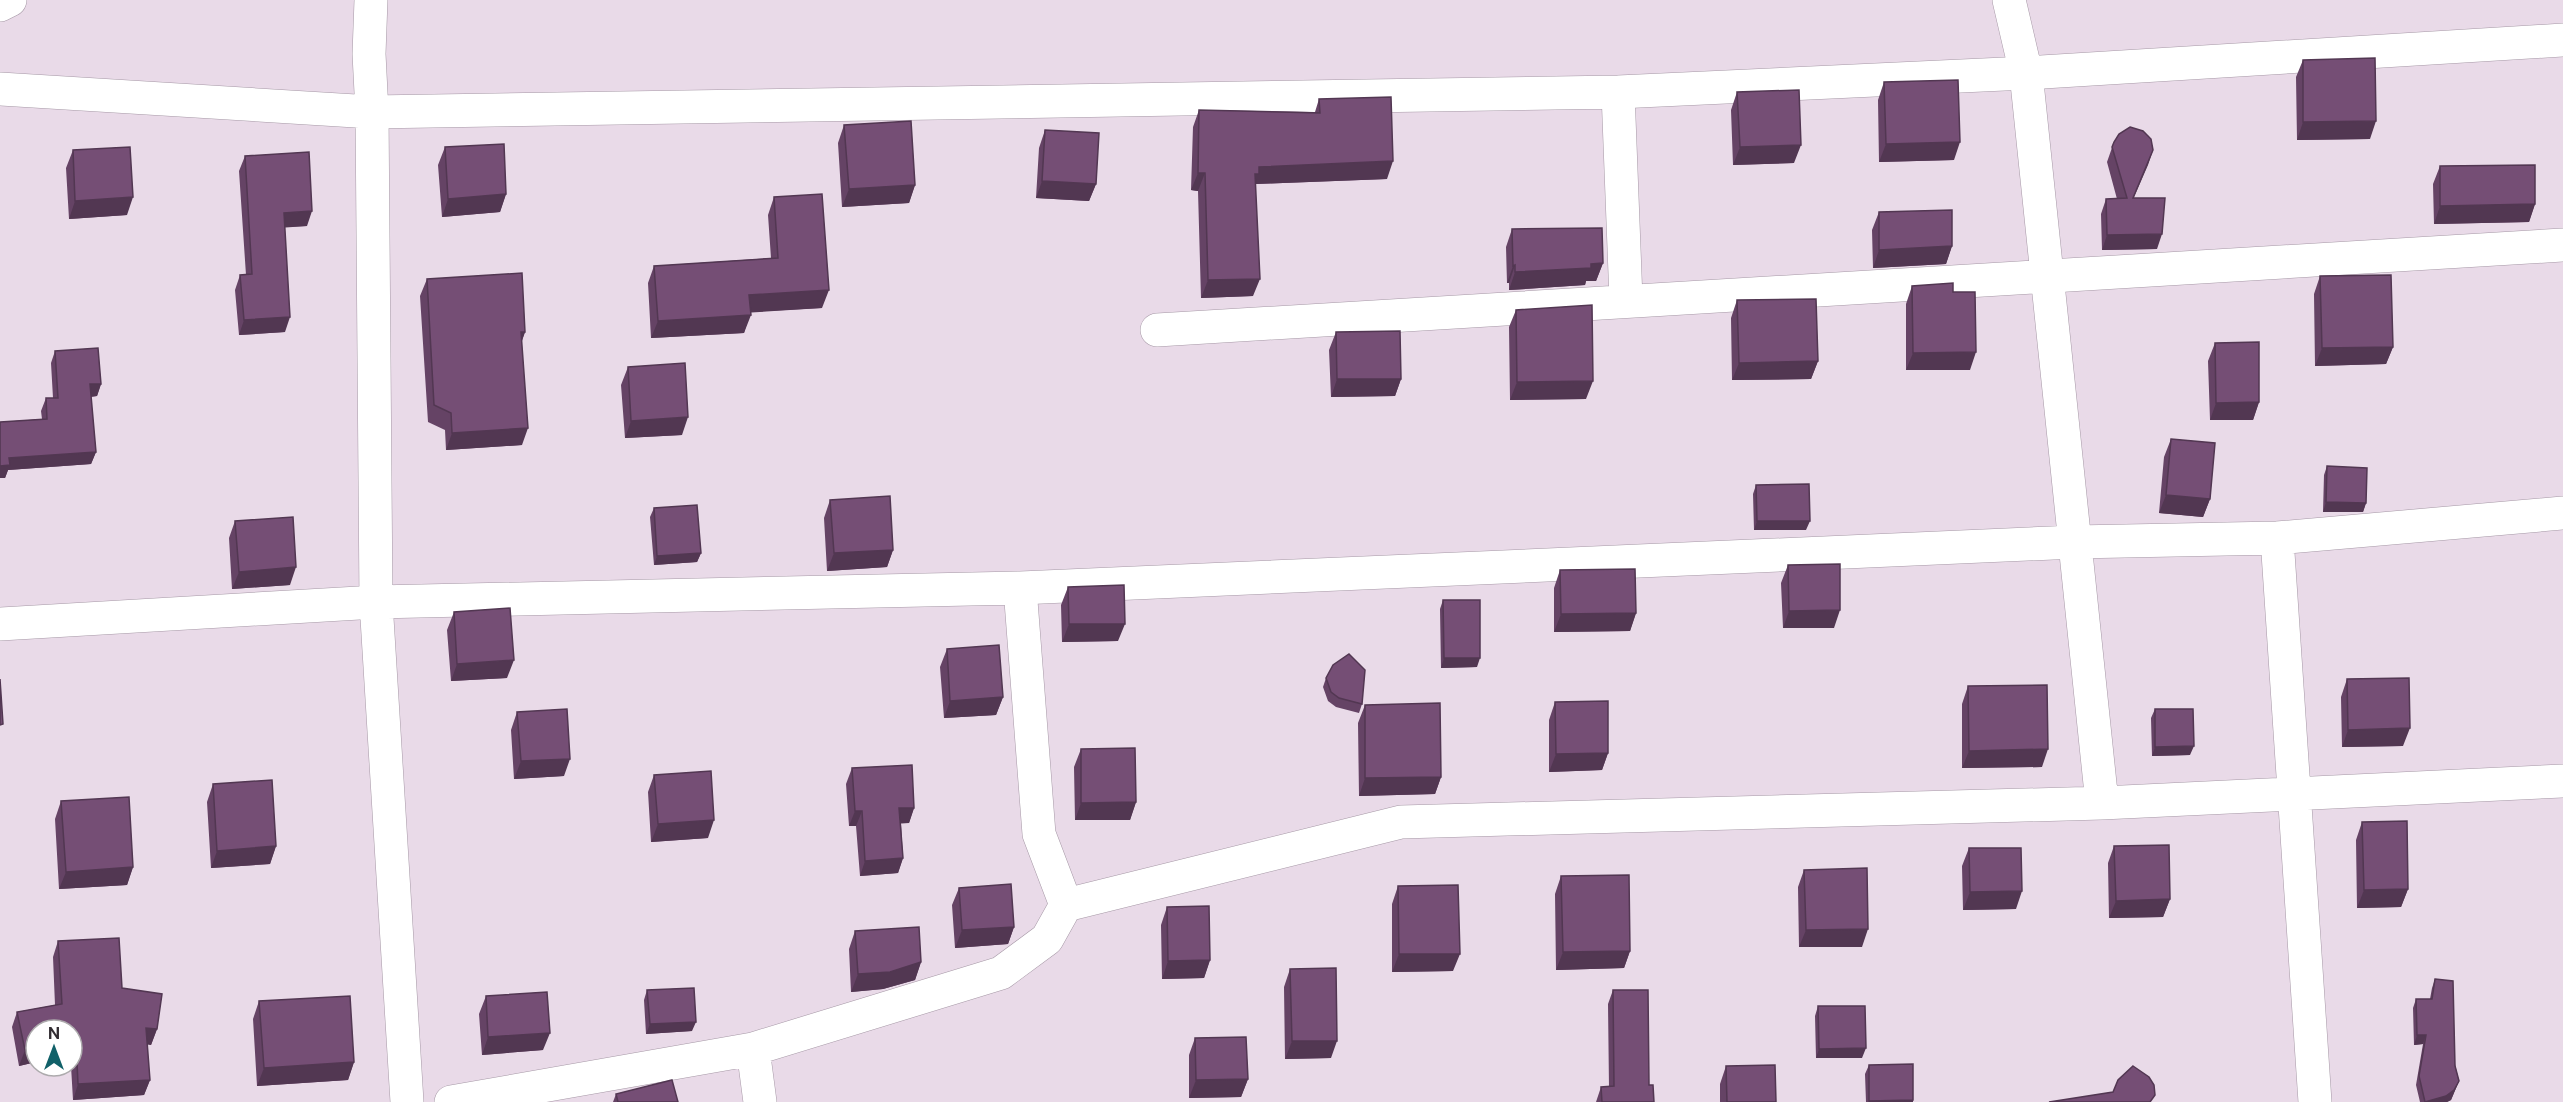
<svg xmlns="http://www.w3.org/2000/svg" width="2563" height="1102" viewBox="0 0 2563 1102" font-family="'Public Sans',sans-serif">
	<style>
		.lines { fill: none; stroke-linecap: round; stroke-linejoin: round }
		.minor-casing { stroke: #a698a6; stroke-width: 34 }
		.minor { stroke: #fff; stroke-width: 33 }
		.wall { fill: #654365 }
		.shaded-wall { fill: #523752 }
		.building { fill: #754e75; stroke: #523752; stroke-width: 1.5 }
	</style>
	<rect width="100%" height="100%" fill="#e9dae8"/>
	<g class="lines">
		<g class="minor-casing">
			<path id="minor" d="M 371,0 L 369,54 L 372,112 L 376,602 L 407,1102
				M 2009,0 L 2026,73 L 2102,803
				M 0,5 L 10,0
				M 0,89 L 372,112 L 1618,92 L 2026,73 L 2563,40
				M 1618,92 L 1626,300
				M 1157,330 L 2563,245
				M 2277,538 L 2315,1102
				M 1020,588 L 1039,834 L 1066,905
				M 0,624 L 376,602 L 1020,588 L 2075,542 L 2277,538 L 2563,513
				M 753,1049 L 760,1102
				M 451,1102 L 753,1049 L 1001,973 L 1047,939 L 1066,905 L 1401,822 L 2102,803 L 2563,781"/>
		</g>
		<use href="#minor" class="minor"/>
	</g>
	<path class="wall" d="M 2303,60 L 2370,139 L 2297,140 L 2296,77 Z
		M 1884,82 L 1954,160 L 1879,162 L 1878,100 Z
		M 1737,92 L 1794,163 L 1733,165 L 1731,110 Z
		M 1319,99 L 1387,179 L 1256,184 L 1253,296 L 1201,298 L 1198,191 L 1191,190 L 1193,127 L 1199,110 L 1315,112 Z
		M 844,125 L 915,185 L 909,203 L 842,207 L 838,143 Z
		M 1045,130 L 1096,184 L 1089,201 L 1036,198 L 1039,148 Z
		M 2114,142 L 2153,150 L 2133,198 L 2157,249 L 2102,250 L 2101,214 L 2106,199 L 2117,199 L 2107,162 Z
		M 445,147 L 506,194 L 500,212 L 442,217 L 438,165 Z
		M 73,150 L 127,215 L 69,219 L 66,168 Z
		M 245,156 L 307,226 L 285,227 L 285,332 L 239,335 L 235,290 L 240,275 L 246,275 L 239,171 Z
		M 2440,166 L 2535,204 L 2529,222 L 2434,224 L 2433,184 Z
		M 774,197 L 822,308 L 750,312 L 744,333 L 651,338 L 648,283 L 654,266 L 771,258 L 768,215 Z
		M 1879,212 L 1952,246 L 1946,264 L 1873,268 L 1872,230 Z
		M 1512,229 L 1603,263 L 1596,281 L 1586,281 L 1585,285 L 1509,290 L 1509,283 L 1507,283 L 1506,247 Z
		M 2320,276 L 2393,347 L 2386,364 L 2315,366 L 2314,294 Z
		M 427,279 L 525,332 L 522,341 L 522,445 L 446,450 L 445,430 L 428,422 L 420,296 Z
		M 1912,286 L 1953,292 L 1970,370 L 1906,370 L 1906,304 Z
		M 1737,300 L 1818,361 L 1811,379 L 1732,380 L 1731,318 Z
		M 1516,310 L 1586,399 L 1510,400 L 1509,327 Z
		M 1336,332 L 1401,379 L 1395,396 L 1331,397 L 1329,350 Z
		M 2215,343 L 2259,402 L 2253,420 L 2210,420 L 2208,361 Z
		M 55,351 L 101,384 L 97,396 L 91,397 L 96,452 L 91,464 L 8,470 L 5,478 L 0,478 L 0,422 L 42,419 L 41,411 L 46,398 L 53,398 L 51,363 Z
		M 628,367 L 682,435 L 625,438 L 621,385 Z
		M 2171,439 L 2210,499 L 2203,517 L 2159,513 L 2164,457 Z
		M 2327,466 L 2366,503 L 2363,512 L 2323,512 L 2324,475 Z
		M 1756,485 L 1806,530 L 1754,530 L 1753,494 Z
		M 830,500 L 893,550 L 887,567 L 827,571 L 824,518 Z
		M 654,508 L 701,553 L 697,562 L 654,565 L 650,517 Z
		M 235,521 L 290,585 L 232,589 L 229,538 Z
		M 1788,565 L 1834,628 L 1783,628 L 1781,583 Z
		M 1560,570 L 1636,613 L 1630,631 L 1554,632 L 1554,588 Z
		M 1068,587 L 1118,641 L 1062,642 L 1061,605 Z
		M 1443,600 L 1477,667 L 1441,668 L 1440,609 Z
		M 454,612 L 507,678 L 451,681 L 447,630 Z
		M 947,649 L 1003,697 L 996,715 L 944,718 L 940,667 Z
		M 1326,678 L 1362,704 L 1359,713 L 1336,707 L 1328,701 L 1323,687 Z
		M 2347,679 L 2403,746 L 2342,747 L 2341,697 Z
		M 1968,686 L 2042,767 L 1962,768 L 1962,704 Z
		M 1555,702 L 1608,753 L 1602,770 L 1549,772 L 1549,720 Z
		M 1365,705 L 1441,777 L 1435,794 L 1359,796 L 1358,723 Z
		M 2155,709 L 2190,755 L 2152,756 L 2151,718 Z
		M 517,712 L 564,776 L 514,779 L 511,730 Z
		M 1081,749 L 1136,802 L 1130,820 L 1075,820 L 1074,767 Z
		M 852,768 L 914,808 L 909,823 L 901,823 L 903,858 L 898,873 L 860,876 L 856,826 L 849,826 L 846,784 Z
		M 654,775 L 708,838 L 651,842 L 648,792 Z
		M 213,784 L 276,846 L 270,864 L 211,868 L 207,802 Z
		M 61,801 L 133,867 L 127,885 L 59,889 L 55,819 Z
		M 2362,822 L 2408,889 L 2401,907 L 2357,908 L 2356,840 Z
		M 2114,846 L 2170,899 L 2163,917 L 2109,918 L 2108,863 Z
		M 1969,848 L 2016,909 L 1963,910 L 1962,866 Z
		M 1804,870 L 1862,947 L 1799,947 L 1798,887 Z
		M 1561,876 L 1630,951 L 1624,968 L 1556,970 L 1555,894 Z
		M 1398,886 L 1453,971 L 1392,972 L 1392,904 Z
		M 959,888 L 1014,927 L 1008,944 L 955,948 L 952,905 Z
		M 1167,907 L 1210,960 L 1204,978 L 1162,979 L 1161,925 Z
		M 855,931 L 921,962 L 915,980 L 883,989 L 851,992 L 849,949 Z
		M 58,941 L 122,988 L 157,1029 L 151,1045 L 147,1044 L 150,1080 L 144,1095 L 73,1100 L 71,1066 L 72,1066 L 72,1030 L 36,1030 L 36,1062 L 19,1066 L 12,1027 L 17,1012 L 55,1005 L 53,957 Z
		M 1290,969 L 1331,1058 L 1285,1059 L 1284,987 Z
		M 2435,979 L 2459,1081 L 2451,1100 L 2447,1102 L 2420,1102 L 2416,1085 L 2423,1044 L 2414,1045 L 2413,1008 L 2416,999 L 2430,999 L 2432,988 Z
		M 647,990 L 692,1031 L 646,1034 L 644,1000 Z
		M 1613,990 L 1649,1085 L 1654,1102 L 1596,1102 L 1601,1087 L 1609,1087 L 1608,1004 Z
		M 486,996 L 543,1050 L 482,1055 L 479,1014 Z
		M 259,1001 L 354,1062 L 348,1080 L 257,1086 L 253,1019 Z
		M 1818,1006 L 1862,1058 L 1816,1058 L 1815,1016 Z
		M 1195,1038 L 1248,1079 L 1241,1097 L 1189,1098 L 1189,1055 Z
		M 1869,1065 L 1913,1102 L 1866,1102 L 1865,1074 Z
		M 1726,1066 L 1776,1102 L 1720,1102 L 1720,1084 Z
		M 616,1094 L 678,1102 L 613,1102 Z"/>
	<path class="shaded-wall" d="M 2376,121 L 2370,139 L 2297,140 L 2303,122 Z
		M 1960,142 L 1954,160 L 1879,162 L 1886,144 Z
		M 1801,145 L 1794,163 L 1733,165 L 1740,147 Z
		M 2153,150 L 2148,165 L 2127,213 L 2133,198 Z
		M 1393,161 L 1387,179 L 1255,184 L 1255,174 L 1259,167 Z
		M 1198,173 L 1205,173 L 1198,191 L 1191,190 Z
		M 1042,181 L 1096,184 L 1089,201 L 1036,198 Z
		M 915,185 L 909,203 L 842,207 L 849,189 Z
		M 506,194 L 500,212 L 442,217 L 448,199 Z
		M 133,197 L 127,215 L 69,219 L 75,201 Z
		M 2535,204 L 2529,222 L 2434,224 L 2440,206 Z
		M 312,211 L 307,226 L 278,228 L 284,213 Z
		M 2162,234 L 2157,249 L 2102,250 L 2107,235 Z
		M 1952,246 L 1946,264 L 1873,268 L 1879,250 Z
		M 1603,263 L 1596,281 L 1586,281 L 1585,285 L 1509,290 L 1515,272 L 1591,264 Z
		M 1515,265 L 1509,283 L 1507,283 L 1513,266 Z
		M 1260,279 L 1253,296 L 1201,298 L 1208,280 Z
		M 829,290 L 822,308 L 743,313 L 749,295 Z
		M 751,315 L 744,333 L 651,338 L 658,321 Z
		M 290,317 L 285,332 L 239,335 L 244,320 Z
		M 521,332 L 525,332 L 519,348 Z
		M 2393,347 L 2386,364 L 2315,366 L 2322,348 Z
		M 1976,352 L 1970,370 L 1906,370 L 1913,353 Z
		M 1818,361 L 1811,379 L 1732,380 L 1739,363 Z
		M 1337,379 L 1401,379 L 1395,396 L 1331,397 Z
		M 1593,381 L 1586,399 L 1510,400 L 1517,382 Z
		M 90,384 L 101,384 L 97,396 L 86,397 Z
		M 2259,402 L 2253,420 L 2210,420 L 2216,403 Z
		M 688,417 L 682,435 L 625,438 L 631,421 Z
		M 528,428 L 522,445 L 446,450 L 452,433 Z
		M 96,452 L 91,464 L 8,470 L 5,478 L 0,478 L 0,466 L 9,458 Z
		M 2166,495 L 2210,499 L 2203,517 L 2159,513 Z
		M 2326,502 L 2366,503 L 2363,512 L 2323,512 Z
		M 1757,521 L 1810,521 L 1806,530 L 1754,530 Z
		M 893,550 L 887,567 L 827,571 L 834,553 Z
		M 701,553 L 697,562 L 654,565 L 657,556 Z
		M 296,567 L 290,585 L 232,589 L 239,572 Z
		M 1840,610 L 1834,628 L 1783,628 L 1789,611 Z
		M 1636,613 L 1630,631 L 1554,632 L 1561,614 Z
		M 1069,624 L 1125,624 L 1118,641 L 1062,642 Z
		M 1444,658 L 1480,658 L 1477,667 L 1441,668 Z
		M 514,660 L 507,678 L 451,681 L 457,664 Z
		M 1003,697 L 996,715 L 944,718 L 950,701 Z
		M 2410,728 L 2403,746 L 2342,747 L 2348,730 Z
		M 2194,746 L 2190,755 L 2152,756 L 2155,747 Z
		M 2048,749 L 2042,767 L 1962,768 L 1969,751 Z
		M 1608,753 L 1602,770 L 1549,772 L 1556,754 Z
		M 570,759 L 564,776 L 514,779 L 521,761 Z
		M 1441,777 L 1435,794 L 1359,796 L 1365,778 Z
		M 1136,802 L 1130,820 L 1075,820 L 1081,803 Z
		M 899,808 L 914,808 L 909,823 L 894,824 Z
		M 855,811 L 862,811 L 856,826 L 849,826 Z
		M 714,820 L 708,838 L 651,842 L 658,824 Z
		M 276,846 L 270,864 L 211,868 L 217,851 Z
		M 903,858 L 898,873 L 860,876 L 865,861 Z
		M 133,867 L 127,885 L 59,889 L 66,872 Z
		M 2408,889 L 2401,907 L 2357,908 L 2364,890 Z
		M 2022,891 L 2016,909 L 1963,910 L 1970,892 Z
		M 2170,899 L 2163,917 L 2109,918 L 2116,901 Z
		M 1014,927 L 1008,944 L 955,948 L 962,930 Z
		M 1868,929 L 1862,947 L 1799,947 L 1806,930 Z
		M 1630,951 L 1624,968 L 1556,970 L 1563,952 Z
		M 1399,954 L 1460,954 L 1453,971 L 1392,972 Z
		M 1210,960 L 1204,978 L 1162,979 L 1168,961 Z
		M 921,962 L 915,980 L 883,989 L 851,992 L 858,974 Z
		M 696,1022 L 692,1031 L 646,1034 L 650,1024 Z
		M 146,1028 L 157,1029 L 151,1045 L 140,1043 Z
		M 550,1033 L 543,1050 L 482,1055 L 488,1037 Z
		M 2417,1035 L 2426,1035 L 2423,1044 L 2414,1045 Z
		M 72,1041 L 76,1041 L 72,1051 Z
		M 1292,1041 L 1337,1041 L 1331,1058 L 1285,1059 Z
		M 36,1048 L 36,1062 L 19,1066 L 25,1050 Z
		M 1866,1048 L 1862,1058 L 1816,1058 L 1819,1049 Z
		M 354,1062 L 348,1080 L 257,1086 L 264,1068 Z
		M 1248,1079 L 1241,1097 L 1189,1098 L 1196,1080 Z
		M 150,1080 L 144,1095 L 73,1100 L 78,1084 Z
		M 2459,1081 L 2451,1100 L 2447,1102 L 2425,1102 Z
		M 1913,1100 L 1913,1102 L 1869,1102 L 1869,1101 Z"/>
	<path class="building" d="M 2375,58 L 2376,121 L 2303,122 L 2303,60 Z
		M 1958,80 L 1960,142 L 1886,144 L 1884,82 Z
		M 1799,90 L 1801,145 L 1740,147 L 1737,92 Z
		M 1391,97 L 1393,161 L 1259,167 L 1259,174 L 1255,174 L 1260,279 L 1208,280 L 1205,173 L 1198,173 L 1199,110 L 1320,113 L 1319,99 Z
		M 911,121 L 915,185 L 849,189 L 844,125 Z
		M 2130,127 L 2143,131 L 2151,139 L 2153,150 L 2133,198 L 2165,198 L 2162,234 L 2107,235 L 2106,199 L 2127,198 L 2112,147 L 2114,142 L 2119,134 Z
		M 1045,130 L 1099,133 L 1096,184 L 1042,181 Z
		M 504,144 L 506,194 L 448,199 L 445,147 Z
		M 130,147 L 133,197 L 75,201 L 73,150 Z
		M 309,152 L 312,211 L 284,213 L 290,317 L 244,320 L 240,275 L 252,274 L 245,156 Z
		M 2535,165 L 2535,204 L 2440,206 L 2440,166 Z
		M 822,194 L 829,290 L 749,295 L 751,315 L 658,321 L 654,266 L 778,258 L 774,197 Z
		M 1952,210 L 1952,246 L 1879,250 L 1879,212 Z
		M 1602,228 L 1603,263 L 1591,264 L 1591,268 L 1515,272 L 1515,265 L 1513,266 L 1512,229 Z
		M 522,273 L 525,332 L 521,332 L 528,428 L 452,433 L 451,413 L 434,405 L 427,279 Z
		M 2391,275 L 2393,347 L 2322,348 L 2320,276 Z
		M 1953,283 L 1953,292 L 1975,292 L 1976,352 L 1913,353 L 1912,286 Z
		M 1816,299 L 1818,361 L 1739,363 L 1737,300 Z
		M 1592,305 L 1593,381 L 1517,382 L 1516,310 Z
		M 1400,331 L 1401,379 L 1337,379 L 1336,332 Z
		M 2259,342 L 2259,402 L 2216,403 L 2215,343 Z
		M 98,348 L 101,384 L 90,384 L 96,452 L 9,458 L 10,465 L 0,466 L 0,422 L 47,419 L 46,398 L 58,398 L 55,351 Z
		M 685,363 L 688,417 L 631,421 L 628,367 Z
		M 2171,439 L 2215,443 L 2210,499 L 2166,495 Z
		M 2327,466 L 2367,468 L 2366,503 L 2326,502 Z
		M 1809,484 L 1810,521 L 1757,521 L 1756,485 Z
		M 890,496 L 893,550 L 834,553 L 830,500 Z
		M 697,505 L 701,553 L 657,556 L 654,508 Z
		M 293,517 L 296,567 L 239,572 L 235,521 Z
		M 1840,564 L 1840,610 L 1789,611 L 1788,565 Z
		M 1635,569 L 1636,613 L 1561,614 L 1560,570 Z
		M 1124,585 L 1125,624 L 1069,624 L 1068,587 Z
		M 1443,600 L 1480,600 L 1480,658 L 1444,658 Z
		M 510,608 L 514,660 L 457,664 L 454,612 Z
		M 999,645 L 1003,697 L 950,701 L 947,649 Z
		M 1349,654 L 1365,670 L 1362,704 L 1339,698 L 1331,692 L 1326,678 L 1333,665 Z
		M 2409,678 L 2410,728 L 2348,730 L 2347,679 Z
		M 0,679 L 3,724 L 0,725 Z
		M 2047,685 L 2048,749 L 1969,751 L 1968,686 Z
		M 1608,701 L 1608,753 L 1556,754 L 1555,702 Z
		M 1440,703 L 1441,777 L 1365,778 L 1365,705 Z
		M 567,709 L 570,759 L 521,761 L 517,712 Z
		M 2155,709 L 2193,709 L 2194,746 L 2155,747 Z
		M 1135,748 L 1136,802 L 1081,803 L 1081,749 Z
		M 912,765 L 914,808 L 899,808 L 903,858 L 865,861 L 862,811 L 855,811 L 852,768 Z
		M 711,771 L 714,820 L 658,824 L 654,775 Z
		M 272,780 L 276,846 L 217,851 L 213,784 Z
		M 129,797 L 133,867 L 66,872 L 61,801 Z
		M 2407,821 L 2408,889 L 2364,890 L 2362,822 Z
		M 2169,845 L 2170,899 L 2116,901 L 2114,846 Z
		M 1969,848 L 2021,848 L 2022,891 L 1970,892 Z
		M 1867,868 L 1868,929 L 1806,930 L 1804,870 Z
		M 1629,875 L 1630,951 L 1563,952 L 1561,876 Z
		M 1011,884 L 1014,927 L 962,930 L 959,888 Z
		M 1458,885 L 1460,954 L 1399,954 L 1398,886 Z
		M 1209,906 L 1210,960 L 1168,961 L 1167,907 Z
		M 919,927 L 921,962 L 890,972 L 858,974 L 855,931 Z
		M 119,938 L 122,988 L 162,994 L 157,1029 L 146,1028 L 150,1080 L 78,1084 L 76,1041 L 72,1041 L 72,1030 L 36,1030 L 36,1048 L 25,1050 L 17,1012 L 62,1004 L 58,941 Z
		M 1336,968 L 1337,1041 L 1292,1041 L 1290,969 Z
		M 2435,979 L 2453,981 L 2455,1066 L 2459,1081 L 2454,1090 L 2446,1096 L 2425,1102 L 2419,1076 L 2426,1035 L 2417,1035 L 2416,999 L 2432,999 Z
		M 694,988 L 696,1022 L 650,1024 L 647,990 Z
		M 1613,990 L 1648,990 L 1649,1085 L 1653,1085 L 1654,1102 L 1602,1102 L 1601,1087 L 1614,1086 Z
		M 547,992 L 550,1033 L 488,1037 L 486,996 Z
		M 350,996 L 354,1062 L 264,1068 L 259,1001 Z
		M 1818,1006 L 1865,1006 L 1866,1048 L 1819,1049 Z
		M 1246,1037 L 1248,1079 L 1196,1080 L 1195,1038 Z
		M 1913,1064 L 1913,1100 L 1869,1101 L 1869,1065 Z
		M 1775,1065 L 1776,1102 L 1727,1102 L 1726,1066 Z
		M 2133,1066 L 2149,1077 L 2154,1085 L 2155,1095 L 2150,1102 L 2049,1102 L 2113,1092 L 2118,1080 Z
		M 672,1080 L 678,1102 L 618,1102 L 616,1094 Z"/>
	<g transform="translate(54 1048)"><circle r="28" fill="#ffffff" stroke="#adabad" stroke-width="1.5"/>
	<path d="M0-4.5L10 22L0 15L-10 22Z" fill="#116169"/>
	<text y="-9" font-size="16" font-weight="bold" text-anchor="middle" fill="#322d32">N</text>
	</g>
</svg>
